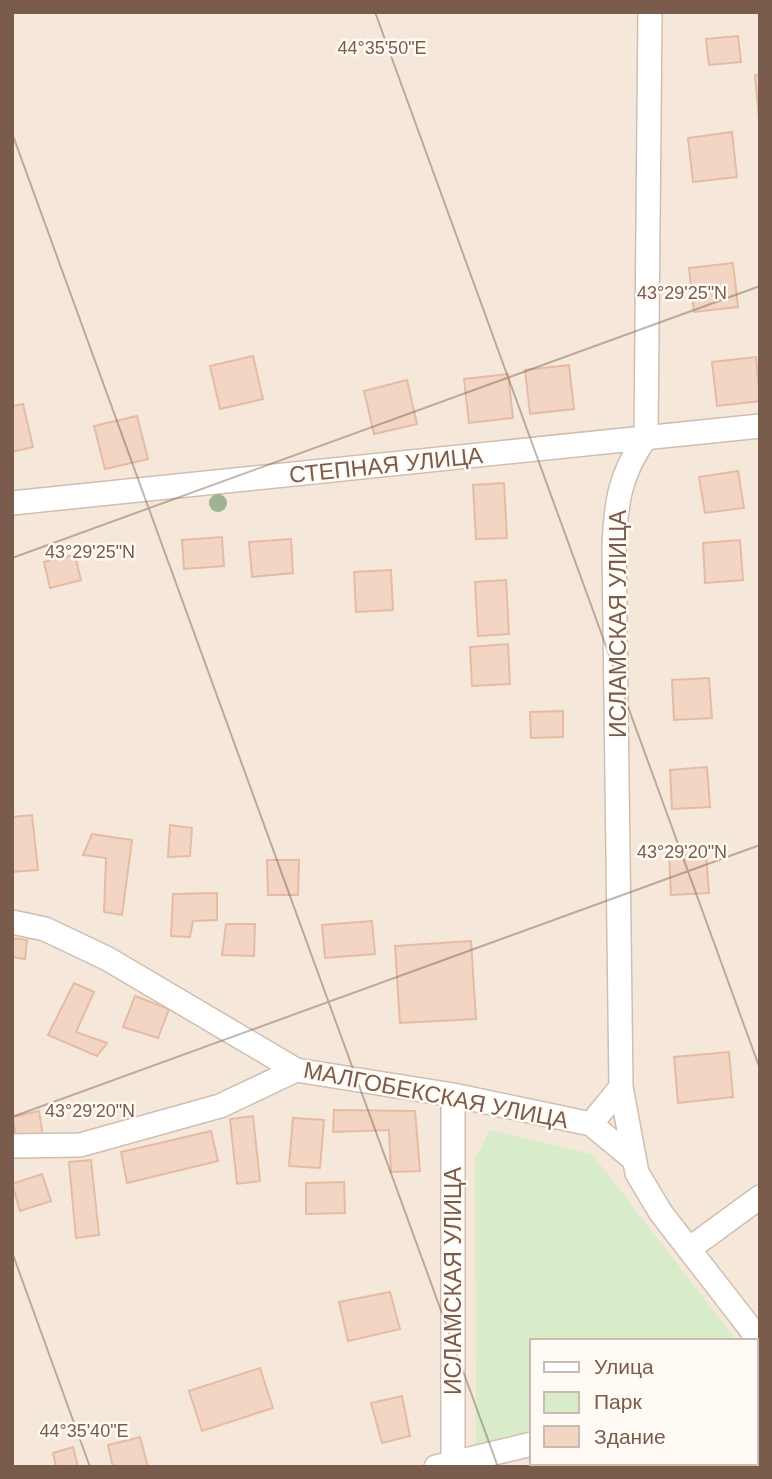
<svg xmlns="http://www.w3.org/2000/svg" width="772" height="1479" viewBox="0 0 772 1479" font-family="Helvetica,sans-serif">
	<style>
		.residential { fill: #f5e8da; fill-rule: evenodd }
		.green { fill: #d8ecc9 }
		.building { fill: #f3d5c3; stroke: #e6bba3; stroke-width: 2 }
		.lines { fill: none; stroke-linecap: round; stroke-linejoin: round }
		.minor-casing { stroke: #d1beb0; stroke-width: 26 }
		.minor { stroke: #fff; stroke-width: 23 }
		.tree { fill: #a0b28e }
		.ticks { fill: none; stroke: #7a5c4d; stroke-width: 2; stroke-opacity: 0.45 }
		.labels { text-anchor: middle; stroke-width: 5; stroke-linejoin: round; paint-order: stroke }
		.street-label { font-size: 23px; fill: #7a5c4d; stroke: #fffaf3 }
		.ticks-label { font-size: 18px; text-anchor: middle; fill: #7a5c4d; stroke: #fffaf3; stroke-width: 5; stroke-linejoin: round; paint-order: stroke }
	</style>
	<rect width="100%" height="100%" fill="#fdf6ec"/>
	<path class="residential" d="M 12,12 L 760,12 L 760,1467 L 12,1467 ZM 532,1341 L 756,1341 L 756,1463 L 532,1463 Z"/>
	<path class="green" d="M 490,1130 L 592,1154 L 737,1341 L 532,1341 L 532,1433 L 476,1445 L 475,1159 Z"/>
	<path class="building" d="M 738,36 L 741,62 L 709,65 L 706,39 Z
		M 760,74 L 760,119 L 759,119 L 755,75 Z
		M 732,132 L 737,177 L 693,182 L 688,138 Z
		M 733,263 L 738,307 L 694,312 L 689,268 Z
		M 253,356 L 263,399 L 220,409 L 210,366 Z
		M 756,357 L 760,401 L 717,406 L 712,362 Z
		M 569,365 L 574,409 L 530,414 L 525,370 Z
		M 508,374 L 513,418 L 469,423 L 464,379 Z
		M 407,380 L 417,424 L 374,434 L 364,391 Z
		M 23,404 L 33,447 L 12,452 L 12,406 Z
		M 137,416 L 148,459 L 105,469 L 94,426 Z
		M 738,471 L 744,508 L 705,513 L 699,477 Z
		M 504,483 L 507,538 L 476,539 L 473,485 Z
		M 222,537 L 224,566 L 184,569 L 182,540 Z
		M 291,539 L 293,573 L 252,577 L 249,542 Z
		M 740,540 L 743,580 L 705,583 L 703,543 Z
		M 75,555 L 81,580 L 50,588 L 44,562 Z
		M 391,570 L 393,610 L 356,612 L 354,572 Z
		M 506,580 L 509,634 L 478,636 L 475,582 Z
		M 508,644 L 510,684 L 472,686 L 470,647 Z
		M 709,678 L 712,718 L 674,720 L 672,680 Z
		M 563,711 L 563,737 L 531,738 L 530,712 Z
		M 707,767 L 710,807 L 672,809 L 670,770 Z
		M 32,815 L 38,870 L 12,872 L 12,817 Z
		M 170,825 L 192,828 L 190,856 L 168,857 Z
		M 92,834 L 132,840 L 122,915 L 104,912 L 106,858 L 83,855 Z
		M 706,854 L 709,893 L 671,895 L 669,855 Z
		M 267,860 L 299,860 L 298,895 L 268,895 Z
		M 217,893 L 217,920 L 193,921 L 190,937 L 171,936 L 173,894 Z
		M 372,921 L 375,954 L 325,958 L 322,925 Z
		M 226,924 L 255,924 L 254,956 L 222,955 Z
		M 12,938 L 27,940 L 25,959 L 12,957 Z
		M 471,941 L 476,1019 L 400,1023 L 395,946 Z
		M 74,983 L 94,992 L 76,1032 L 107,1043 L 97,1056 L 48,1035 Z
		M 135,996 L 169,1009 L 158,1038 L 123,1027 Z
		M 729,1052 L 733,1097 L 678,1103 L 674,1057 Z
		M 334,1110 L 415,1111 L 420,1171 L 391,1172 L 389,1130 L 333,1132 Z
		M 39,1111 L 43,1137 L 16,1139 L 13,1117 Z
		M 253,1116 L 260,1181 L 237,1184 L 230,1119 Z
		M 293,1118 L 324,1120 L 320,1168 L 289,1166 Z
		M 211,1131 L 218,1161 L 127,1183 L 121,1152 Z
		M 91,1160 L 99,1235 L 76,1238 L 69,1162 Z
		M 42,1174 L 51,1201 L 20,1211 L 12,1184 Z
		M 344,1182 L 345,1213 L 306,1214 L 306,1183 Z
		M 390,1292 L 400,1329 L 348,1341 L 339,1302 Z
		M 260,1368 L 273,1408 L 202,1431 L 189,1391 Z
		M 402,1396 L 410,1436 L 382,1443 L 371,1403 Z
		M 140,1437 L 148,1467 L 113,1467 L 108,1445 Z
		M 760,1440 L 760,1467 L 706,1467 L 705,1463 L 756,1463 L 756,1441 Z
		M 73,1447 L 78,1467 L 56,1467 L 53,1453 Z
		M 577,1463 L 604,1463 L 604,1467 L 564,1467 Z"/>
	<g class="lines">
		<g class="minor-casing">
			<path id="minor" d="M 650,12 L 646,437 C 620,474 616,501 614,546 L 621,1087 L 637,1173 L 661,1213 L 760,1341
				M 12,503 L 760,426
				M 12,922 L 45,929 L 108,959 L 296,1070 L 453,1095 L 591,1124 L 632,1158
				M 591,1124 L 621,1087
				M 12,1146 L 80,1145 L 220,1106 L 296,1070
				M 689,1249 L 760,1197
				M 756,1390 L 760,1389
				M 436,1467 L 532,1444
				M 453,1467 L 453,1095"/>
		</g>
		<use href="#minor" class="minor"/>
	</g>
	<circle class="tree" cx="218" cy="503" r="9"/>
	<path class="ticks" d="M 375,12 L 760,1069M 12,133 L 498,1467M 12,558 L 760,286M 12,1117 L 760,845M 12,1252 L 90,1467M 756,1406 L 760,1404M 589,1467 L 598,1463"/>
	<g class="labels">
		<g class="street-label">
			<text transform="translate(386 465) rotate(-6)" y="8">СТЕПНАЯ УЛИЦА</text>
			<text transform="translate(618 624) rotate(-90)" y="8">ИСЛАМСКАЯ УЛИЦА</text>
			<text transform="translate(436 1095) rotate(11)" y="8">МАЛГОБЕКСКАЯ УЛИЦА</text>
			<text transform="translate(453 1281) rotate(-90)" y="8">ИСЛАМСКАЯ УЛИЦА</text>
		</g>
	</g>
	<g class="ticks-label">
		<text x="382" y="54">44°35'50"E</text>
		<text x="682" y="299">43°29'25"N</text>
		<text x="90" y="558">43°29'25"N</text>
		<text x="682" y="858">43°29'20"N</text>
		<text x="90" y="1117">43°29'20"N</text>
		<text x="84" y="1437">44°35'40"E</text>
	</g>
	<rect width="772" height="1479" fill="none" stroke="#7a5c4d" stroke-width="28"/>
	<rect x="530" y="1339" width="228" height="126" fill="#fffaf3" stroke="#cabbb1" stroke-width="2"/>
	<rect x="544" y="1362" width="35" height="10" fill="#ffffff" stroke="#cabbb1" stroke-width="2"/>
	<text x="594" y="1374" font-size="21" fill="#7a5c4d">Улица</text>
	<rect x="544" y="1392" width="35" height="21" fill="#d8ecc9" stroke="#cabbb1" stroke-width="2"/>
	<text x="594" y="1409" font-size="21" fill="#7a5c4d">Парк</text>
	<rect x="544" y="1426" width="35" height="21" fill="#f3d5c3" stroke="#cabbb1" stroke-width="2"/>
	<text x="594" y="1444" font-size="21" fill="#7a5c4d">Здание</text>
</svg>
